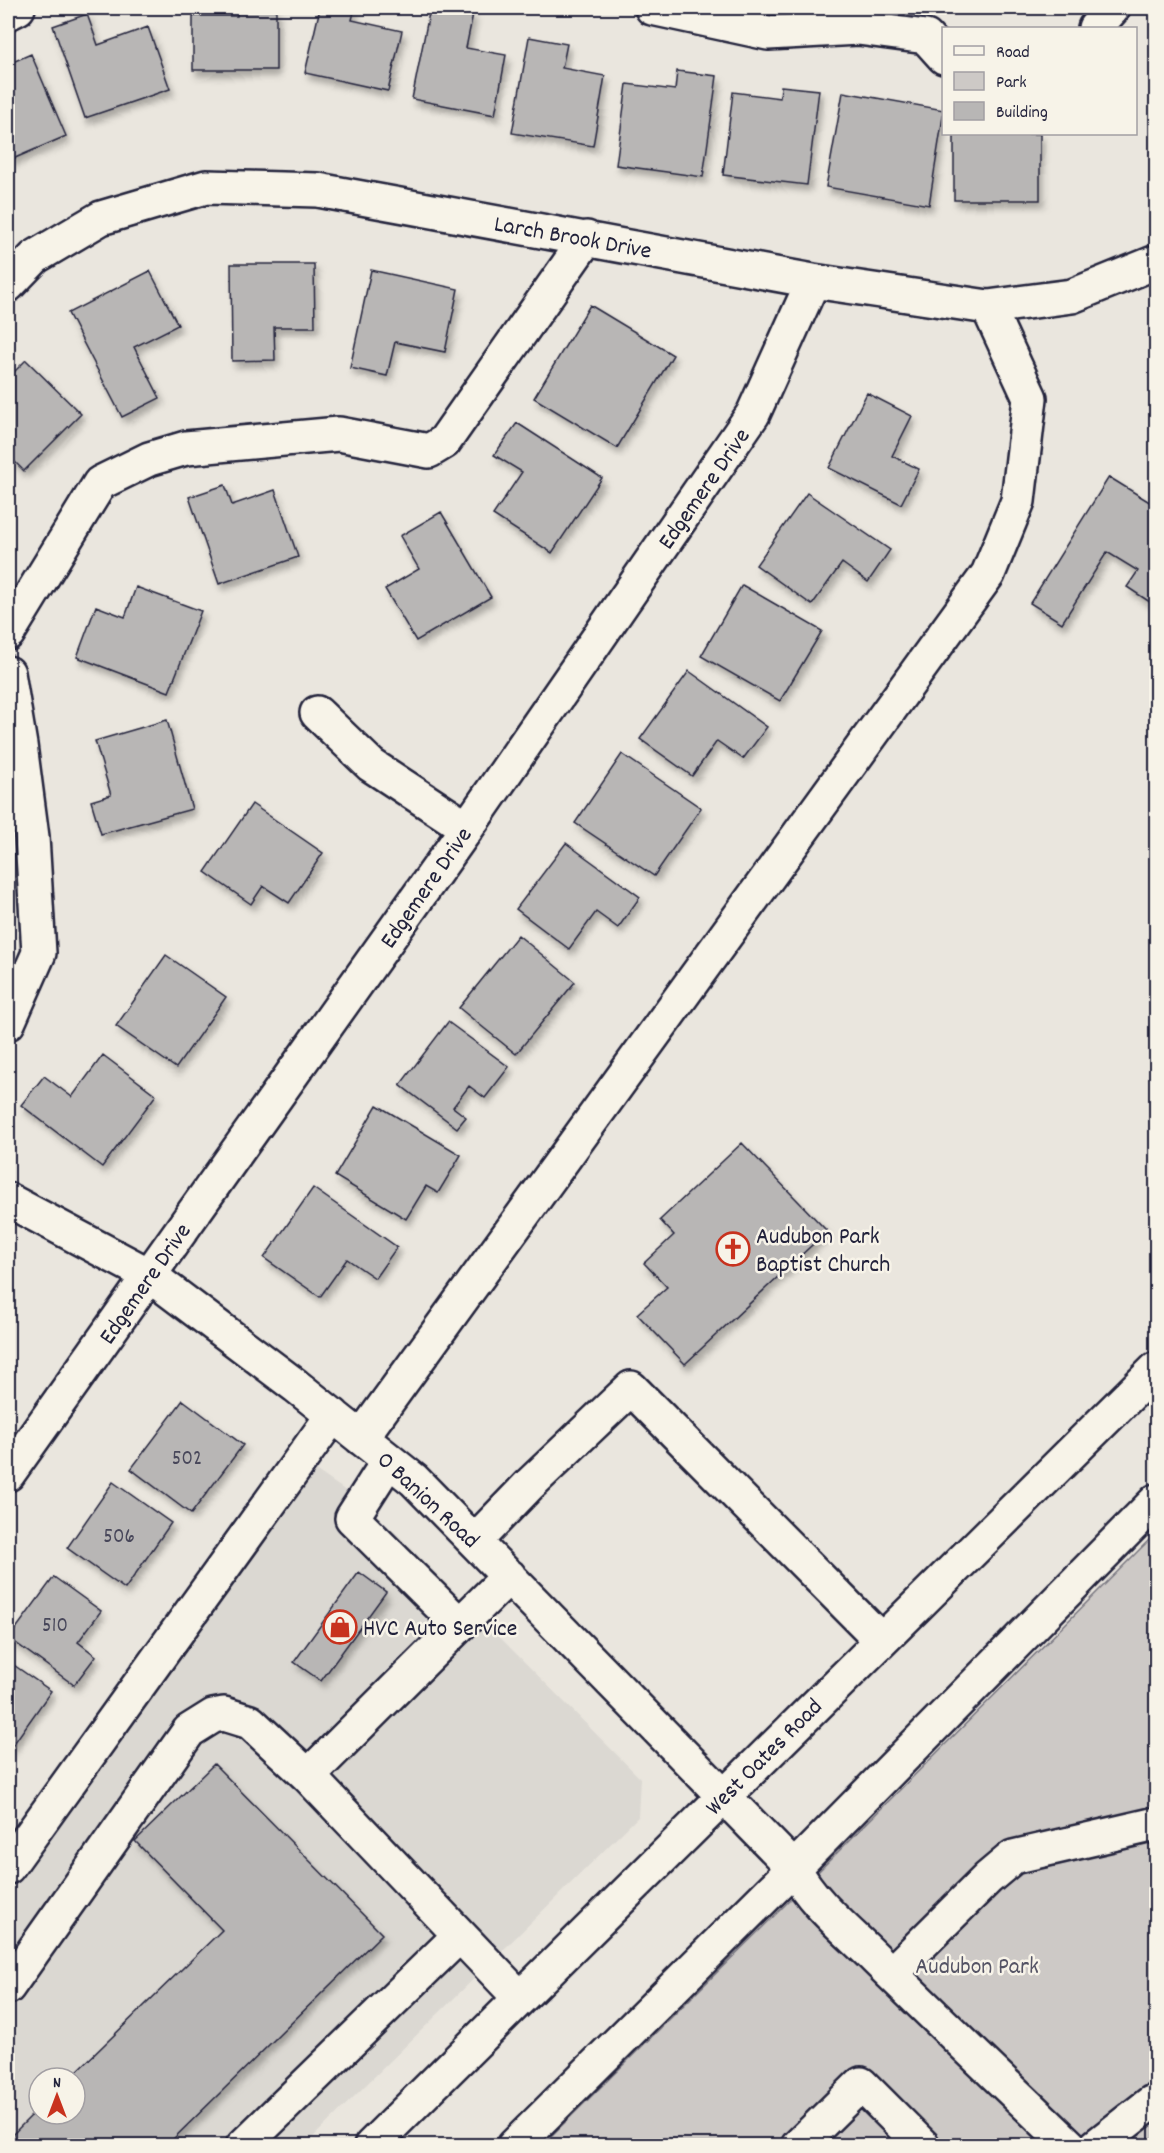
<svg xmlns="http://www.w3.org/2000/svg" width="1164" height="2153" viewBox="0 0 1164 2153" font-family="Dekko,sans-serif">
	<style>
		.built { fill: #dbd8d2; fill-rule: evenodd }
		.green { fill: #cdc9c6; stroke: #787680; stroke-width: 1.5 }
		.building { fill: #b8b6b5; stroke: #22223b; stroke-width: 1.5; filter: url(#shadow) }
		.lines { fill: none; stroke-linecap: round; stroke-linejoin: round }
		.minor-casing { stroke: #22223b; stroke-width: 38 }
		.major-casing { stroke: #22223b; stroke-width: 38 }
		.minor { stroke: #f7f3e8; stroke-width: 33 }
		.major { stroke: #f7f3e8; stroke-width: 33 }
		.labels { text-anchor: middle; stroke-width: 5; stroke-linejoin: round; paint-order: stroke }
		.number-label { font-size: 21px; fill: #48475a }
		.street-label { font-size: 24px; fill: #22223b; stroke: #f7f3e8 }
		.poi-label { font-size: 24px; fill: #22223b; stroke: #f7f3e8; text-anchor: start }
		.park-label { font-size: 24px; fill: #555465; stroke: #f7f3e8 }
	</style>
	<defs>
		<filter id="shadow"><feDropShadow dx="3.5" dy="6" stdDeviation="3" flood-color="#0004"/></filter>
	</defs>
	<rect width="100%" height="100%" fill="#eae6de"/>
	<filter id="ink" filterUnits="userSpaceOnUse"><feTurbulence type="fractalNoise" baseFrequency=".0167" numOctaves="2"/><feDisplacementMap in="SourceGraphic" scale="12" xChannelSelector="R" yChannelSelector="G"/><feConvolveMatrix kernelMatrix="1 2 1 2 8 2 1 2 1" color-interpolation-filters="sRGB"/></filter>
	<g filter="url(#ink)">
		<path class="built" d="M 311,1467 L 343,1489 L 395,1532 L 640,1778 L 638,1817 L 305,2145 L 8,2146 L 8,1892 ZM 39,2078 L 75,2078 L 75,2114 L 39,2114 Z"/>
		<path class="green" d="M 1156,1533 L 1156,2145 L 541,2146 L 775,1915 Z"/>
		<path class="building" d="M 237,8 L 276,8 L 276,70 L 193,70 L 193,16 L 237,16 Z
			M 320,8 L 355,8 L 352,20 L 402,31 L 388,91 L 305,73 Z
			M 430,8 L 473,14 L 466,48 L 506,55 L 495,115 L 412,99 Z
			M 782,8 L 824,8 L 824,17 L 781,12 Z
			M 87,14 L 98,45 L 148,27 L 170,89 L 85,118 L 53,26 Z
			M 529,37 L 567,44 L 562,68 L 605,76 L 593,146 L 512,133 Z
			M 31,54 L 66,136 L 8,161 L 8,64 Z
			M 677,71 L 717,76 L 703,177 L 616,165 L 627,84 L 675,90 Z
			M 781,86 L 819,90 L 807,185 L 723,175 L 733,92 L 780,98 Z
			M 843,92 L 944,110 L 929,205 L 826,187 Z
			M 954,134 L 1040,134 L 1040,200 L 954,200 Z
			M 231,264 L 314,264 L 315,327 L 274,327 L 275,360 L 232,361 Z
			M 371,270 L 458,289 L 445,352 L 395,342 L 387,376 L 350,368 Z
			M 150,271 L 178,325 L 134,347 L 160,398 L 122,417 L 68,313 Z
			M 590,305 L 673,355 L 617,448 L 534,398 Z
			M 26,360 L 81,414 L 24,471 L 8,455 L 8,378 Z
			M 867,393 L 912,416 L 892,456 L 919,469 L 901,504 L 829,468 Z
			M 517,423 L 602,478 L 552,553 L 493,515 L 522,472 L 494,455 Z
			M 1109,477 L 1156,506 L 1156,606 L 1127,587 L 1138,571 L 1107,552 L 1062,623 L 1030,603 Z
			M 225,485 L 232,505 L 275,490 L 298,557 L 219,584 L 189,497 Z
			M 807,493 L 890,550 L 868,582 L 842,563 L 812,605 L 756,565 Z
			M 441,512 L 491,597 L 416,641 L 385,589 L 419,569 L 400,536 Z
			M 742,585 L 822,631 L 780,701 L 701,656 Z
			M 136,587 L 201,611 L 169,692 L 77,657 L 96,606 L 125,617 Z
			M 689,671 L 767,727 L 743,759 L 717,741 L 692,776 L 640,739 Z
			M 167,720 L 192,809 L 101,834 L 91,801 L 111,795 L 95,741 Z
			M 622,754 L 701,808 L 654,876 L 575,823 Z
			M 252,804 L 323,853 L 289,903 L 263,886 L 251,904 L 205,872 Z
			M 566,843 L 640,897 L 618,928 L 596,912 L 569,949 L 516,909 Z
			M 518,935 L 575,982 L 516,1054 L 459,1008 Z
			M 166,955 L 226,997 L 176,1068 L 116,1026 Z
			M 448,1022 L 509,1067 L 485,1098 L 469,1086 L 453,1107 L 466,1117 L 457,1128 L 400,1085 Z
			M 103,1055 L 156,1095 L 102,1167 L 21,1105 L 44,1076 L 72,1097 Z
			M 377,1105 L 461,1155 L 438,1193 L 426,1186 L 406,1219 L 335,1176 Z
			M 742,1143 L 827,1231 L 685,1364 L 637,1314 L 667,1287 L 644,1263 L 674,1235 L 660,1220 Z
			M 313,1188 L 397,1247 L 375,1278 L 347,1259 L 320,1297 L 264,1258 Z
			M 183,1400 L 243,1445 L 191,1514 L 131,1469 Z
			M 113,1482 L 171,1523 L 125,1589 L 67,1548 Z
			M 359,1572 L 386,1592 L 321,1681 L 294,1662 Z
			M 54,1577 L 101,1611 L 78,1642 L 96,1656 L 74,1685 L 9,1638 Z
			M 8,1661 L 51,1691 L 8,1752 Z
			M 214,1764 L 382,1934 L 166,2146 L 8,2146 L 8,2139 L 39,2108 L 39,2114 L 75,2114 L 75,2078 L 70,2078 L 222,1930 L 135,1841 Z"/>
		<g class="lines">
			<g class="minor-casing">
				<path id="minor" d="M 652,8 L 768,33 L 858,28 L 926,37 L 944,57
					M 8,13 L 18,8
					M 1095,28 L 1113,8
					M 8,285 L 35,257 L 101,218 L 206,187 L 318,190 L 813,281 L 988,307 L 1072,296 L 1156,262
					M 8,633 L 100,483 L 149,459 L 186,448 L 339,434 L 429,451 L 444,442 L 587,238
					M 8,673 L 20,745 L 32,837 L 39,953 L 8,1023
					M 317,713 L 371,765 L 467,828
					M 8,1200 L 149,1275 L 296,1386 L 414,1480 L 794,1868 C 813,1904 848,1931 876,1959 C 940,2022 1005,2084 1070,2146
					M 361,1438 L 988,574 L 1018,501 L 1030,398 L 988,307
					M 389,1460 L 352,1518 L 460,1625
					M 8,1474 L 467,828 L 753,414 L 813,281
					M 475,1541 L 529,1485 L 631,1388 L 881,1640
					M 509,1576 L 308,1776 L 519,1997
					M 8,1867 L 333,1415
					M 891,1974 L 988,1878 L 1013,1857 L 1156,1824
					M 8,1987 L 189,1731 L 213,1716 L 224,1714 L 250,1722 L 308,1776
					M 243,2146 L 459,1936
					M 798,2146 L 861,2084 L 923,2146
					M 1096,2146 L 1151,2103 L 1156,2102"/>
			</g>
			<g class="major-casing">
				<path id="major" d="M 371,2146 L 1156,1369
					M 514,2146 L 794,1868 L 1156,1501"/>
			</g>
			<use href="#minor" class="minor"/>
			<use href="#major" class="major"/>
		</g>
	</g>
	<defs>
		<g id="church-ring" transform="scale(1.725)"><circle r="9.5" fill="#f7f3e8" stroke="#c8321e" stroke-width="1.5"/><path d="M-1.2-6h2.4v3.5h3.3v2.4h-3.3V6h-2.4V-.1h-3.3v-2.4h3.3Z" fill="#c8321e"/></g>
		<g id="shop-ring" transform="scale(1.725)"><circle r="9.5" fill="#f7f3e8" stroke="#c8321e" stroke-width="1.5"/><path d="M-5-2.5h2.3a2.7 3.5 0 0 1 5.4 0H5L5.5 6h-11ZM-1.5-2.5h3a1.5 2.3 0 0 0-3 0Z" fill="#c8321e"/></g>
	</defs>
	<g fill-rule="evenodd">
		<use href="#church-ring" x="733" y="1249"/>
		<use href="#shop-ring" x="340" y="1627"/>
	</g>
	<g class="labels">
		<g class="number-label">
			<text x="187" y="1464">502</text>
			<text x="119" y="1542">506</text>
			<text x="55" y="1631">510</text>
		</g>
		<g class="street-label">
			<text transform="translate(573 236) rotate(10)" y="8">Larch Brook Drive</text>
			<text transform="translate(703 488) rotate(-55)" y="8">Edgemere Drive</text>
			<text transform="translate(425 887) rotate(-55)" y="8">Edgemere Drive</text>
			<text transform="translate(144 1283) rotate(-55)" y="8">Edgemere Drive</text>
			<text transform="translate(429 1499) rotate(43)" y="8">O Banion Road</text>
			<text transform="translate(763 1756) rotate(-45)" y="8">West Oates Road</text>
		</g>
		<g class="poi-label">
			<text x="756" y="1243">Audubon Park<tspan x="756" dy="28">Baptist Church</tspan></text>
			<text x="363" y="1635">HVC Auto Service</text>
		</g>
		<g class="park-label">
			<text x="977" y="1973">Audubon Park</text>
		</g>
	</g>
	<rect width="1164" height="2153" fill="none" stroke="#f7f3e8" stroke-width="30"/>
	<rect x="15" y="15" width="1134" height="2123" fill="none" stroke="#22223b" stroke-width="2" filter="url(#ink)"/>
	<rect x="942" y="27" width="195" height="108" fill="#f7f3e8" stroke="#a29fa3" stroke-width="1.5"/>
	<rect x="954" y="46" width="30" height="9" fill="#f7f3e8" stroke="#a29fa3" stroke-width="1.5"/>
	<text x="996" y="57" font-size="18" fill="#22223b">Road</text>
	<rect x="954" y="72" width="30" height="18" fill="#cdc9c6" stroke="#a29fa3" stroke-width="1.5"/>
	<text x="996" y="87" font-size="18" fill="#22223b">Park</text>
	<rect x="954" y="102" width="30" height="18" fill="#b8b6b5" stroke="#a29fa3" stroke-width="1.5"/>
	<text x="996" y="117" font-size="18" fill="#22223b">Building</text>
	<g transform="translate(57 2096)"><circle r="28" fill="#f7f3e8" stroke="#a29fa3" stroke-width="1.5"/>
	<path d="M0-4.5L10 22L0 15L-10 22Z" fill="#c8321e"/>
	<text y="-9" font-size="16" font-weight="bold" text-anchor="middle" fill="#22223b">N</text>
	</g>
</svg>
